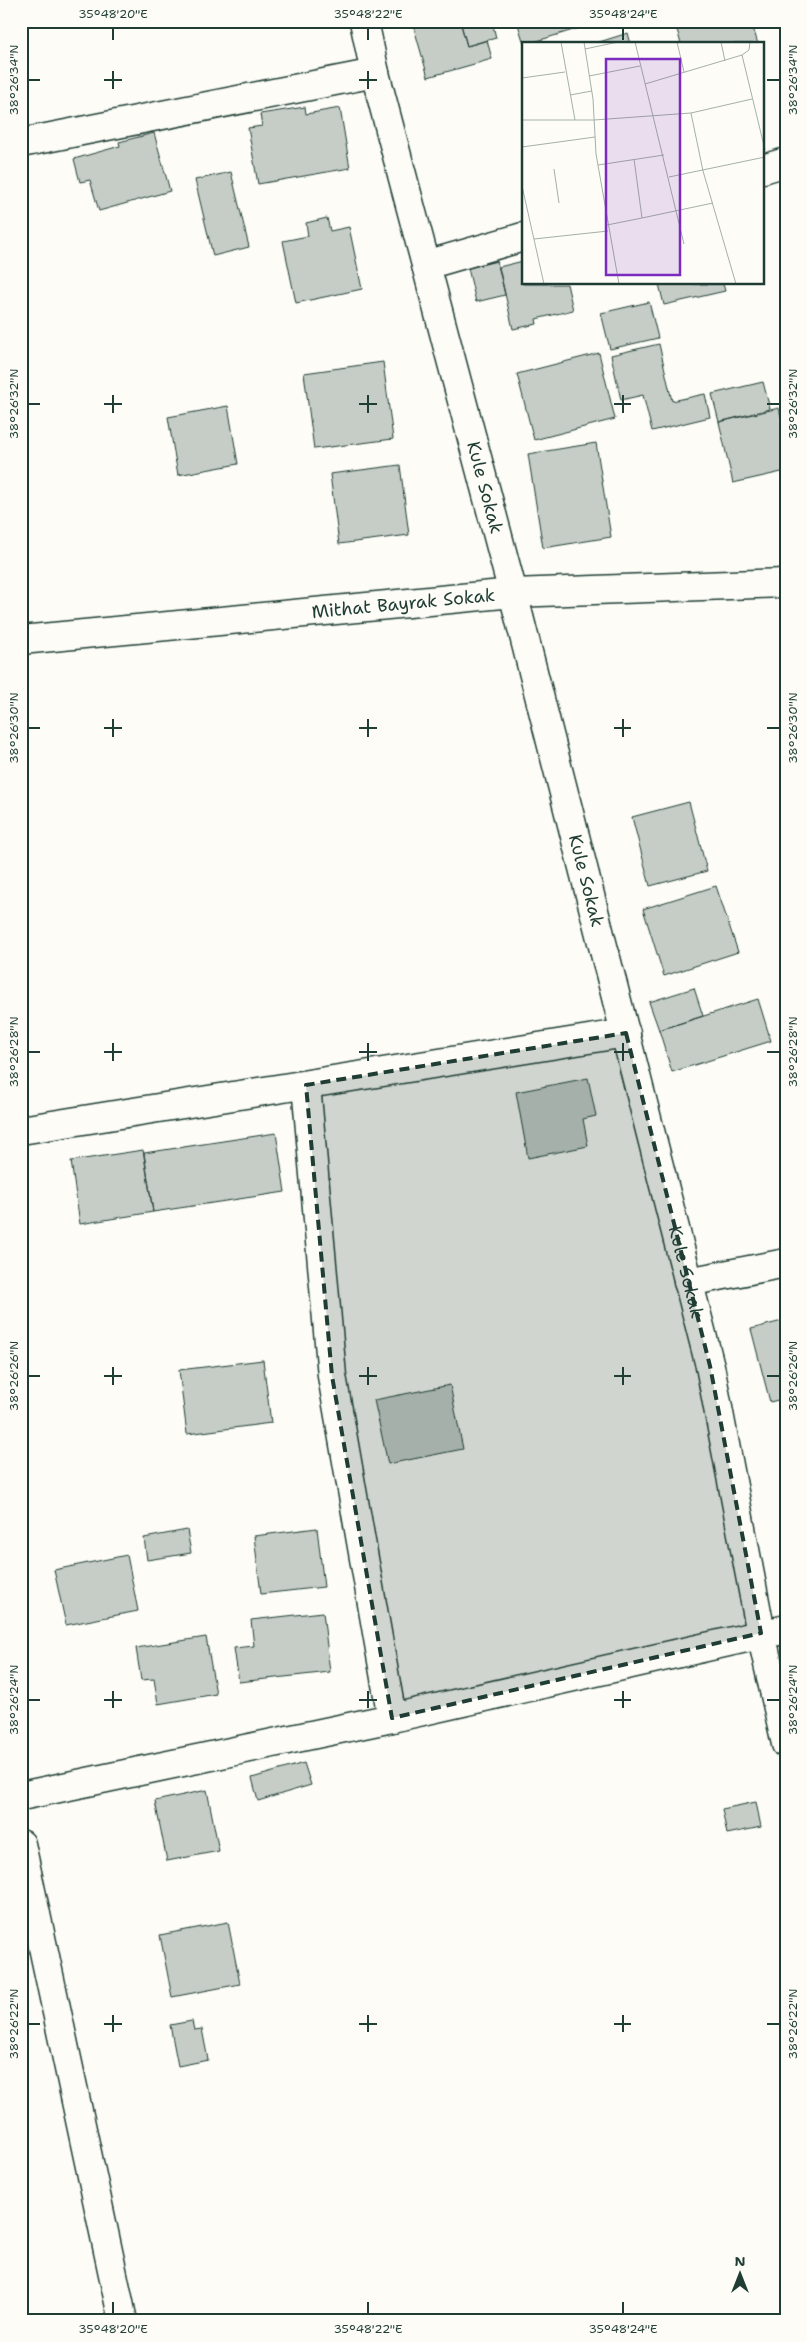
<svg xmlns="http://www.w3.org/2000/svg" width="807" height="2342" viewBox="0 0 807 2342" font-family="'Shantell Sans',sans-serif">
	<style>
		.building { fill: #c6cdc7; stroke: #1f3d34 }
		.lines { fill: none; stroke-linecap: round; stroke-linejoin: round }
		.minor-casing { stroke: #1f3d34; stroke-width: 31 }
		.minor { stroke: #fdfcf7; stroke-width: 28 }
		.marked { fill: #1f3d34; fill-opacity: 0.2; stroke: #1f3d34; stroke-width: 4; stroke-dasharray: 10 6; stroke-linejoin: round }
		.ticks { fill: none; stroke: #1f3d34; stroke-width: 2 }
		.labels { text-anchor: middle; stroke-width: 5; stroke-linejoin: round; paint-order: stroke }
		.street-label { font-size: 18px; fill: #1f3d34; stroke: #fdfcf7 }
		.inset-road { fill: none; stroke: #a4b0a9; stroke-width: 1 }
		.view { fill: #7b2cbf; fill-opacity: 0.15; stroke: #7b2cbf; stroke-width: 2.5 }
		.inset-edge { fill: none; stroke: #1f3d34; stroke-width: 2.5 }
		.neatline { fill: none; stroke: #1f3d34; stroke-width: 2 }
		.ticks-label { font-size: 12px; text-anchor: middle; fill: #1f3d34 }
	</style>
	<rect width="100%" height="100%" fill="#fdfcf7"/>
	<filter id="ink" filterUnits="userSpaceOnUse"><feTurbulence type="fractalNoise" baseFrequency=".02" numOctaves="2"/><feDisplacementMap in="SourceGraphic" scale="10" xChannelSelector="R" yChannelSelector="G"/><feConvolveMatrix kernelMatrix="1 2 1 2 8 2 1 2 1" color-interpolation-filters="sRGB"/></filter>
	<g filter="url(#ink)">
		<path class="building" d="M 412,21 L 460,21 L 467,46 L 487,40 L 492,59 L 428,77 Z
			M 460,21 L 492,21 L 496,38 L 467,46 Z
			M 517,21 L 603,21 L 527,44 L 524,44 Z
			M 691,21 L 751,21 L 758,44 L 681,44 L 676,26 Z
			M 628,33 L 631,44 L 593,44 Z
			M 305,107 L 306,114 L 340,108 L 350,168 L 258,184 L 248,128 L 262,126 L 260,114 Z
			M 154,133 L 170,191 L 99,211 L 90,180 L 80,182 L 74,159 L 120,146 L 119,142 Z
			M 231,172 L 249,247 L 213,256 L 195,180 Z
			M 327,218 L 330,231 L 349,227 L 362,289 L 296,303 L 283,241 L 308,236 L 306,223 Z
			M 497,261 L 505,295 L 476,302 L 468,268 Z
			M 523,261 L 523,284 L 567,284 L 573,310 L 536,319 L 537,324 L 513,329 L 499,267 Z
			M 659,284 L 723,284 L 725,291 L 664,305 Z
			M 649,302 L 658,338 L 610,349 L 601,313 Z
			M 659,344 L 672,401 L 705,394 L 710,417 L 652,431 L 643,395 L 621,400 L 611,355 Z
			M 599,353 L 615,419 L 534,440 L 517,374 Z
			M 383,362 L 393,439 L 314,449 L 304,373 Z
			M 763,382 L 770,409 L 719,422 L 712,394 Z
			M 228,406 L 238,464 L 178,475 L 168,417 Z
			M 779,408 L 786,437 L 786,471 L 733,483 L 719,422 Z
			M 596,443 L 611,537 L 543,548 L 528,454 Z
			M 400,465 L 409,535 L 339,544 L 330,474 Z
			M 689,802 L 707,871 L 650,886 L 632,817 Z
			M 716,886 L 738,952 L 664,976 L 643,909 Z
			M 694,988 L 703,1016 L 659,1030 L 649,1002 Z
			M 758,999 L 771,1041 L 672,1072 L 659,1030 Z
			M 588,1078 L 596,1116 L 583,1119 L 588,1146 L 528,1158 L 516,1092 Z
			M 276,1133 L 285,1192 L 153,1212 L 144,1153 Z
			M 143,1150 L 153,1212 L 80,1224 L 71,1161 Z
			M 786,1320 L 786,1398 L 770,1402 L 751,1329 Z
			M 263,1360 L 271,1423 L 187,1434 L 179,1370 Z
			M 450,1385 L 463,1449 L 388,1464 L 374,1400 Z
			M 317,1528 L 324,1587 L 261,1594 L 254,1536 Z
			M 187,1530 L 191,1553 L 147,1560 L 144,1538 Z
			M 127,1555 L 138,1611 L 66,1625 L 54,1570 Z
			M 323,1612 L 330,1672 L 239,1682 L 234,1648 L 254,1646 L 251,1620 Z
			M 206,1637 L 216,1694 L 158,1704 L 154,1679 L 141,1680 L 136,1648 Z
			M 304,1763 L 311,1785 L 258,1801 L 252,1778 Z
			M 207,1790 L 219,1851 L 167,1861 L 155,1801 Z
			M 756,1802 L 761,1827 L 727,1834 L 722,1809 Z
			M 228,1922 L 240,1984 L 172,1997 L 160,1935 Z
			M 192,2021 L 194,2030 L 202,2029 L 208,2060 L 178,2066 L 170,2025 Z"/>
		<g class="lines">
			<g class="minor-casing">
				<g id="minor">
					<path id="s1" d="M 364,21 L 375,73 L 513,593 L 710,1366 L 761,1633 L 786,1744"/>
					<path d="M 21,143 L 375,73"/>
					<path d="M 763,169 L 786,162"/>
					<path d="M 426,265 L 523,237"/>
					<path id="s2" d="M 21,640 L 513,593 L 786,583"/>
					<path d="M 21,1130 L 626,1033"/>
					<path d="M 688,1282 L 786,1263"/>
					<path d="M 392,1718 L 786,1629"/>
					<path d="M 21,1796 L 392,1718 L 332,1376 L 306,1085"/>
					<path d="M 21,1844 L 123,2321"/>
				</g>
			</g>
			<use href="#minor" class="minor"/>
		</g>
	</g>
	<path class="marked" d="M 626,1033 L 710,1366 L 761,1633 L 392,1718 L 332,1376 L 306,1085 Z"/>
	<path class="ticks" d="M 113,28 L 113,40M 368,28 L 368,40M 623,28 L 623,40M 113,71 L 113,89M 368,71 L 368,89M 28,80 L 40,80M 104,80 L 122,80M 359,80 L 377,80M 767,80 L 780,80M 113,395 L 113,413M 368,395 L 368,413M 623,395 L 623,413M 28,404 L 40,404M 104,404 L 122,404M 359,404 L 377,404M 614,404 L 631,404M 767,404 L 780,404M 113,719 L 113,737M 368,719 L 368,737M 623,719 L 623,737M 28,728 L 40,728M 104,728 L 122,728M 359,728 L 377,728M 614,728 L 631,728M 767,728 L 780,728M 113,1043 L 113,1061M 368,1043 L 368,1061M 623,1043 L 623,1061M 28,1052 L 40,1052M 104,1052 L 122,1052M 359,1052 L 377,1052M 614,1052 L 631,1052M 767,1052 L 780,1052M 113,1367 L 113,1385M 368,1367 L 368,1385M 623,1367 L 623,1385M 28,1376 L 40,1376M 104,1376 L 122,1376M 359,1376 L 377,1376M 614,1376 L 631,1376M 767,1376 L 780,1376M 113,1691 L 113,1708M 368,1691 L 368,1708M 623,1691 L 623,1708M 28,1700 L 40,1700M 104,1700 L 122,1700M 359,1700 L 377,1700M 614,1700 L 631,1700M 767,1700 L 780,1700M 113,2015 L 113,2032M 368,2015 L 368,2032M 623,2015 L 623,2032M 28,2024 L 40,2024M 104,2024 L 122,2024M 359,2024 L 377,2024M 614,2024 L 631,2024M 767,2024 L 780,2024M 113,2302 L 113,2314M 368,2302 L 368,2314M 623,2302 L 623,2314"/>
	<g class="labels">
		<g class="street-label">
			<text dy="6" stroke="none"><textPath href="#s1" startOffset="482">Kule Sokak</textPath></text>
			<text dy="6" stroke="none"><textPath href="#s2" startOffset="384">Mithat Bayrak Sokak</textPath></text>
			<text dy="6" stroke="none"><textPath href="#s1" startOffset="888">Kule Sokak</textPath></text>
			<text dy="6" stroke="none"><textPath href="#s1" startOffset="1292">Kule Sokak</textPath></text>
		</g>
	</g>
	<g transform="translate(522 42)">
		<rect width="242" height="242" fill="#fdfcf7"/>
		<path class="inset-road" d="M 39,0 L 53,78M 62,0 L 71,57 L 74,112 L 97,242M 113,0 L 162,202M 155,0 L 162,30M 199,0 L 203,19M 63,7 L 96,0M 220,13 L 243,108M 67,34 L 118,24M 0,36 L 43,30M 123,42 L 220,13 L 227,8 L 228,0M 48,53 L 70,49M 169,71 L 181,129 L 214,242M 0,78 L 72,78 L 169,71 L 230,57M 0,105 L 73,95M 76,123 L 142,113M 32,127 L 37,161M 147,135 L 243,115M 0,144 L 22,242M 120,176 L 191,161M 85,183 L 120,176 L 112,117M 12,197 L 86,189"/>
		<path class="view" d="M 84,17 L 158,17 L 158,233 L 84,233 Z"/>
		<rect width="242" height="242" class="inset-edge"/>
	</g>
	<rect width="807" height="2342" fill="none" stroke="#fdfcf7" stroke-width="55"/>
	<g transform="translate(740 2274)" stroke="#fdfcf7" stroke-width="4" paint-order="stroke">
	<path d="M0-4L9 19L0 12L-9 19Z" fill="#1f3d34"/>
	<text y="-8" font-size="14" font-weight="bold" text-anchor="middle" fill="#1f3d34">N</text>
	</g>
	<rect x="28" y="28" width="752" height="2286" class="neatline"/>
	<g class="ticks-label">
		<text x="113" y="18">35°48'20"E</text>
		<text x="368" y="18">35°48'22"E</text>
		<text x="623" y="18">35°48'24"E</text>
		<text transform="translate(14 80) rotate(-90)" y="4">38°26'34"N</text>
		<text transform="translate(793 80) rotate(-90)" y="4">38°26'34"N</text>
		<text transform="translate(14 404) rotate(-90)" y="4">38°26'32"N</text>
		<text transform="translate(793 404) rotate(-90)" y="4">38°26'32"N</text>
		<text transform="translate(14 728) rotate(-90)" y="4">38°26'30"N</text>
		<text transform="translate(793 728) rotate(-90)" y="4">38°26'30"N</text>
		<text transform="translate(14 1052) rotate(-90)" y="4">38°26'28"N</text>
		<text transform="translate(793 1052) rotate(-90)" y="4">38°26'28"N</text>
		<text transform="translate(14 1376) rotate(-90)" y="4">38°26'26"N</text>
		<text transform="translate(793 1376) rotate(-90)" y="4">38°26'26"N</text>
		<text transform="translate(14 1700) rotate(-90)" y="4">38°26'24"N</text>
		<text transform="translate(793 1700) rotate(-90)" y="4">38°26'24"N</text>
		<text transform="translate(14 2024) rotate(-90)" y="4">38°26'22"N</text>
		<text transform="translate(793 2024) rotate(-90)" y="4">38°26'22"N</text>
		<text x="113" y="2333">35°48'20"E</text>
		<text x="368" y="2333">35°48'22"E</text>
		<text x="623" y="2333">35°48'24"E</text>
	</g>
</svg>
